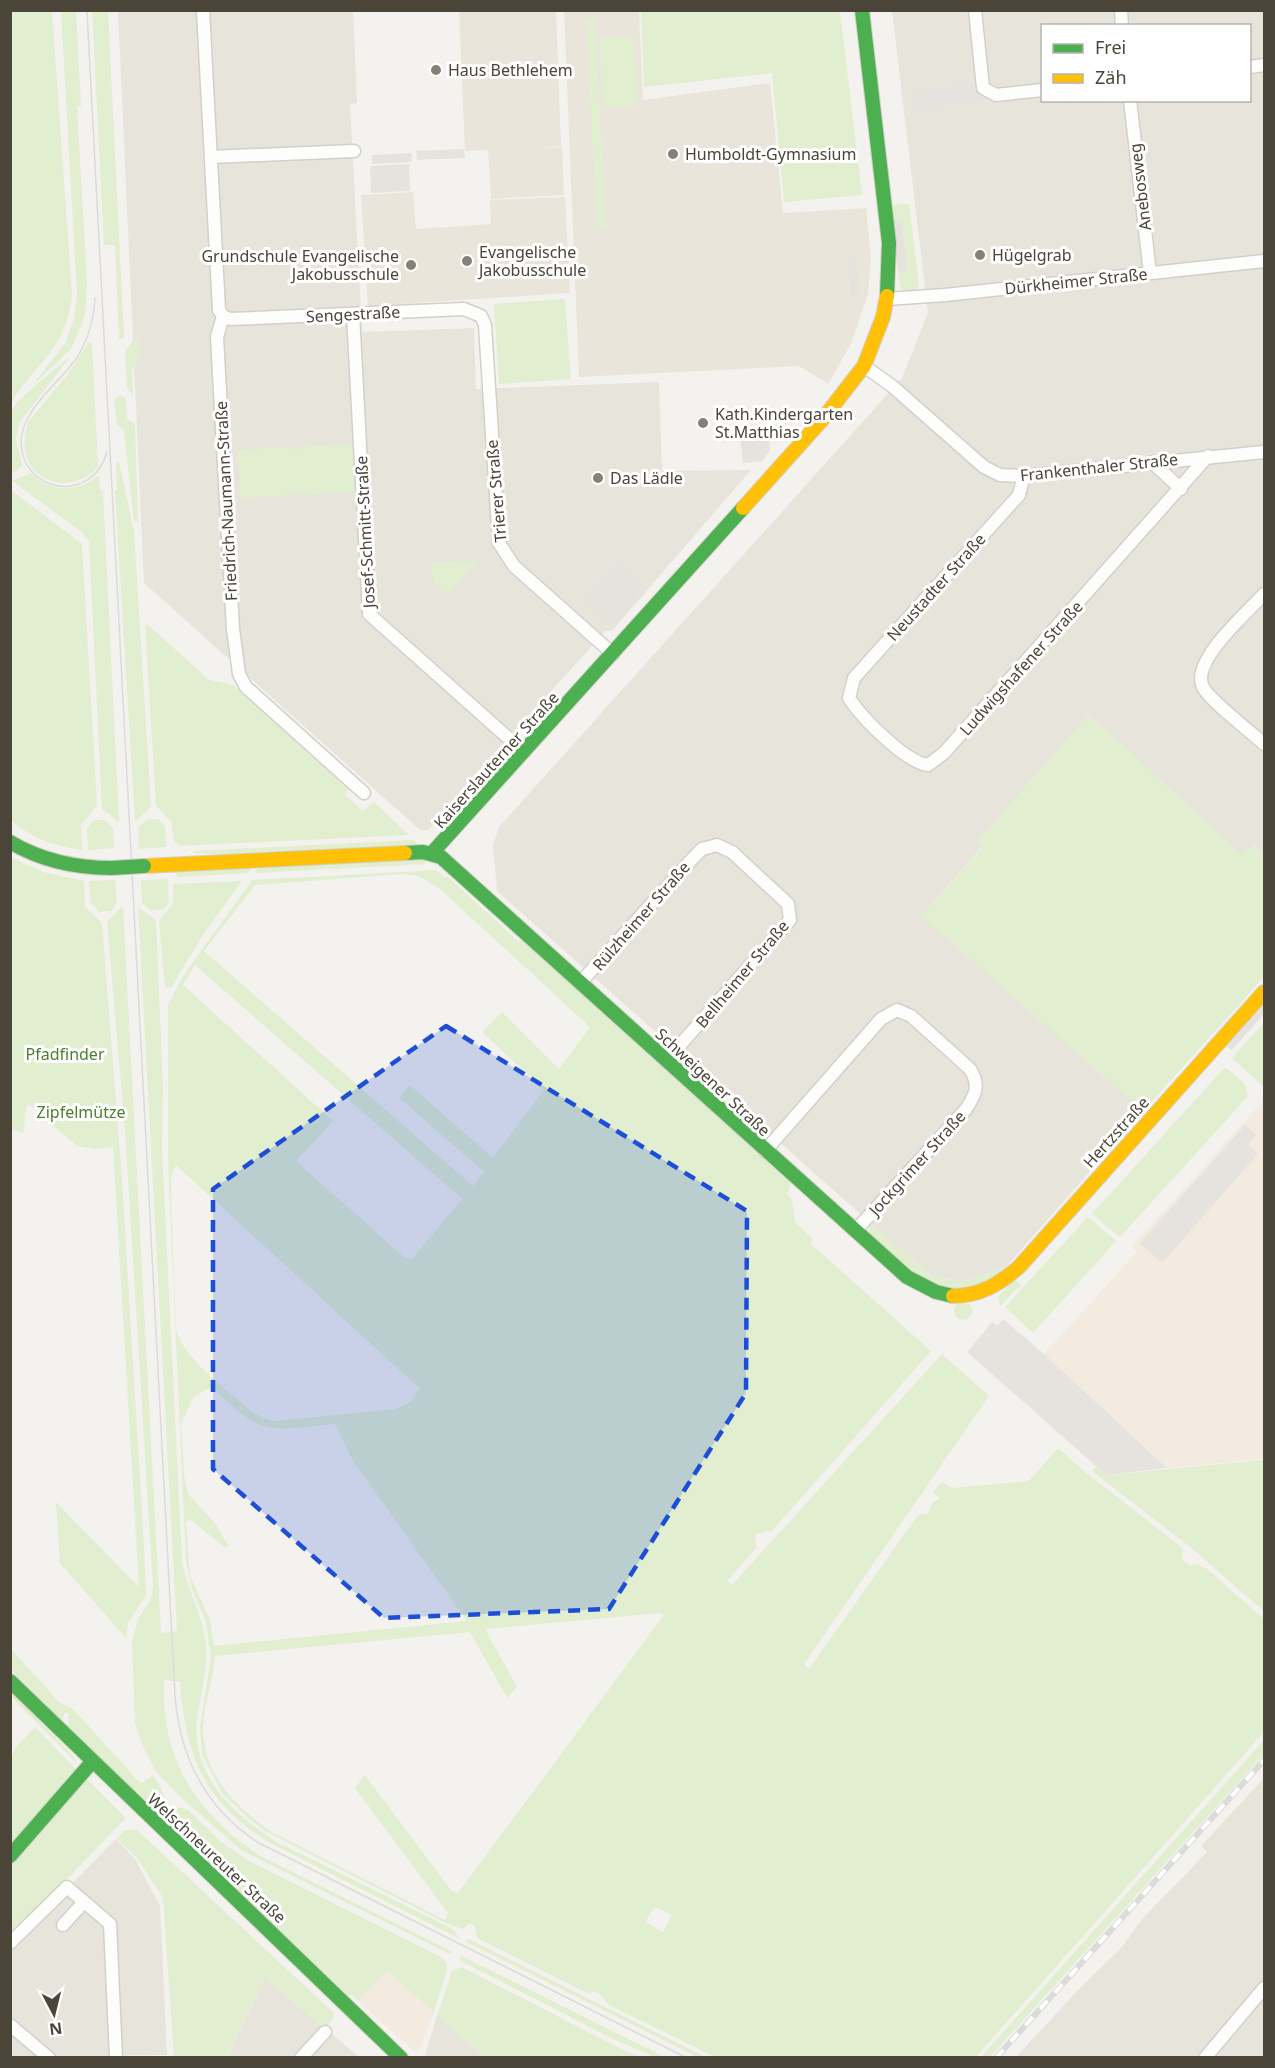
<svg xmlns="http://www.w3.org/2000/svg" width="1275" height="2068" viewBox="0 0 1275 2068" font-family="'Noto Sans',sans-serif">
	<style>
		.residential { fill: #e7e4dc; fill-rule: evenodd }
		.commercial { fill: #f3ebdf }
		.education { fill: #eae5da }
		.green { fill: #e1eecf; fill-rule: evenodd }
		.parking { fill: #e6e3df }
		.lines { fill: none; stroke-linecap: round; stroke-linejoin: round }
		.street-casing { stroke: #d2d0cb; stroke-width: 15 }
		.fast-casing { stroke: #d3cfc5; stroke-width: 16 }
		.slow-casing { stroke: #d3cfc5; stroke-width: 16 }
		.street { stroke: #fdfdfc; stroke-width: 12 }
		.fast { stroke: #4caf50; stroke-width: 14 }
		.slow { stroke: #ffc107; stroke-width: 14 }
		.tram { stroke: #dbdbda; stroke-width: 1.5 }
		.rail-casing { stroke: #dbdbda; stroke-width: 6 }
		.rail { stroke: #fff; stroke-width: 4; stroke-dasharray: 11; stroke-linecap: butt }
		.fast-bridge-casing { stroke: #d3cfc5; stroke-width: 16; stroke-linecap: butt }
		.fast-bridge { stroke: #4caf50; stroke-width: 14 }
		.marked { fill: #1d4ed8; fill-opacity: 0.2; stroke: #1d4ed8; stroke-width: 4.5; stroke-dasharray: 12 8; stroke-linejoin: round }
		.poi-dot { fill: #868178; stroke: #fff; stroke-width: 2 }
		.labels { text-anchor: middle; stroke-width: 6; stroke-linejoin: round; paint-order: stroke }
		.poi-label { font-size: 16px; fill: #4b4439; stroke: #fff; text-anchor: start }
		.street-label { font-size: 16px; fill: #4b4439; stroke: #fff }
		.park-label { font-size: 16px; fill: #4a7f2a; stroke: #fff }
	</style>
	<rect width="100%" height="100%" fill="#f4f2ee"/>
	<path class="residential" d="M 118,11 L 353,11 L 357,103 L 350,104 L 362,332 L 474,328 L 476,389 L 659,382 L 662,471 L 751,470 L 612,631 L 605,631 L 428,830 L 420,830 L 144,583 Z
		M 892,11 L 1264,11 L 1264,856 L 1253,845 L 1243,856 L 1089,715 L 977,842 L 982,847 L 922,915 L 1143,1111 L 1006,1267 L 965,1281 L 934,1277 L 920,1267 L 497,891 L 493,845 L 499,827 L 902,378 L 928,313 ZM 1042,26 L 1250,26 L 1250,100 L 1042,100 Z
		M 1264,1778 L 1264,2057 L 1015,2058 L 1078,1990 L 1122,1947 L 1142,1919 L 1207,1852 L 1201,1846 Z
		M 116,1839 L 135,1859 L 160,1906 L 167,2055 L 11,2057 L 10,1947 Z
		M 265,1978 L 359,2057 L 227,2058 Z
		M 437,2016 L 484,2057 L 424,2058 Z"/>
	<path class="commercial" d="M 1264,1100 L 1264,1459 L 1167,1468 L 1044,1354 L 1137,1252 L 1132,1246 Z
		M 387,1971 L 434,2012 L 418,2052 L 415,2052 L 358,2001 Z"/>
	<path class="education" d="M 459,11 L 556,11 L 561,146 L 537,148 L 562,147 L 564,195 L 491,199 L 488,150 L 465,151 Z
		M 564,11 L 639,11 L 643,100 L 770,83 L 783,213 L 866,208 L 871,257 L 868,294 L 851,344 L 828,384 L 799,366 L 579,377 Z
		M 413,192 L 416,229 L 491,224 L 490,200 L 565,197 L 570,293 L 368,306 L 361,195 Z"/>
	<path class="green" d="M 10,11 L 52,11 L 72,295 C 66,350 38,361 11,402 Z
		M 61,11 L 76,11 L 81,106 L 77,107 L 87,283 L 85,316 L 71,349 L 32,386 L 66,342 L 74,318 L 77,294 Z
		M 92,11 L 108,11 L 124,337 L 121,339 L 119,339 L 115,245 L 104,245 Z
		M 641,11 L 840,11 L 862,195 L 784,202 L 772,73 L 644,87 Z
		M 586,19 L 595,19 L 606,227 L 597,228 Z
		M 634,37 L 638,106 L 603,107 L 599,38 Z
		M 897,204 L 909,204 L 919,285 L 916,292 L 907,293 L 901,289 L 898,271 L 907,269 L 902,222 L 893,222 L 892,207 Z
		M 565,299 L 571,379 L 499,384 L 494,304 Z
		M 139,340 L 140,358 L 132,369 L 133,396 L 127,388 L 125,351 L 133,341 Z
		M 88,343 L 92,343 L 98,467 C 77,491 36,488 26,455 C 23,444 25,433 28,422 L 68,374 Z
		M 70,357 L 19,423 L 16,439 L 22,466 L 11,474 C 10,458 6,426 11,412 C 14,401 58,366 70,357 Z
		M 121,395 L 126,399 L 127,418 L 135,424 L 138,522 L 134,521 L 124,430 L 117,425 L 114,400 Z
		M 354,444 L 356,492 L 303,495 L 298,491 L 294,495 L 240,498 L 238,450 L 292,447 L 296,451 L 300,447 Z
		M 116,462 L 119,462 L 134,531 L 151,807 L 135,822 L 115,491 L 117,490 Z
		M 31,473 C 52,493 77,493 99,475 L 100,490 L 103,491 L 119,822 L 102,809 L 89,541 L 82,532 L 12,481 Z
		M 11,490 L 82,544 L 97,805 L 81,825 L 82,850 C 55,846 32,839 11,820 Z
		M 477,561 L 447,594 L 434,583 L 430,562 Z
		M 145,622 L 209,680 L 234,685 L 348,789 L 344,794 L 363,811 L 374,802 L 409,835 L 179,846 L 174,841 L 171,821 L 156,806 Z
		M 1089,715 L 1242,855 L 1252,845 L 1264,856 L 1264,977 L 1143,1111 L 921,916 L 982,848 L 977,842 Z
		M 148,819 L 158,819 L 165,826 L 166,847 L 139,849 L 138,828 Z
		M 94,820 L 105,820 L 113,828 L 114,848 L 88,850 L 87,828 Z
		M 414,840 L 419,845 L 228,855 L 194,853 L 193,851 Z
		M 10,857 L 43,872 L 84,881 L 85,907 L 102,923 L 122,1179 L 144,1546 L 146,1595 L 128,1623 L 126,1638 L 60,1563 L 56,1502 L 139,1587 L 113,1147 L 95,1149 L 77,1146 L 27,1103 L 23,1133 L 11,1129 Z
		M 425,858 L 425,864 L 255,873 L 258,868 Z
		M 251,868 L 248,873 L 178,877 L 175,871 Z
		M 436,870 L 446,878 L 447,876 L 519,942 L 522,939 L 792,1183 L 787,1194 L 792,1199 L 795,1222 L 813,1239 L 810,1243 L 931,1351 L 772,1531 L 759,1533 L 755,1536 L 756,1548 L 727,1581 L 732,1585 L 942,1354 L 989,1396 L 804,1664 L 809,1669 L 915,1519 L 920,1514 L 927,1514 L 934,1501 L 941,1499 L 933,1493 L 941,1482 L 952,1488 L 1029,1481 L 1058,1448 L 1085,1472 L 1180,1546 L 1183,1550 L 1182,1560 L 1190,1565 L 1198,1564 L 1207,1569 L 1264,1619 L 1264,1732 L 976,2057 L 715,2057 L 609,2005 C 600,1995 601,1990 587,1993 L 477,1938 L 475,1926 L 469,1923 L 463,1929 L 448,1924 L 265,1831 L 247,1817 L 222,1793 L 202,1754 L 200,1728 L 211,1656 L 206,1622 L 192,1589 L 186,1562 L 168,1163 L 168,1005 L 183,976 L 252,880 ZM 402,874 L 419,876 L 440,889 L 590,1027 L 559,1069 L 502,1012 L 482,1032 L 544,1090 L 493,1158 L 410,1085 L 399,1098 L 484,1172 L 473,1186 L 204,951 L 255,885 ZM 195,965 L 462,1199 L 412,1259 L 404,1257 L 296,1161 L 333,1121 L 183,985 ZM 176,1165 L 420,1389 L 410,1402 L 396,1409 L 275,1421 L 263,1418 L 251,1411 C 228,1390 184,1360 176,1329 L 171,1195 L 171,1177 ZM 211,1387 C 265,1437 263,1431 335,1424 L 353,1461 L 467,1621 L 214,1646 L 210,1620 L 190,1576 L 186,1523 L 190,1519 L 225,1548 L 229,1546 L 215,1523 L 188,1494 L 184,1475 L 181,1423 L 194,1397 ZM 660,1613 L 664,1615 L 458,1893 L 451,1890 L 365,1775 L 355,1788 L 448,1913 L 445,1920 L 270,1831 C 230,1802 198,1769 204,1716 C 207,1695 214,1676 215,1656 L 470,1632 L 507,1698 L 517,1687 L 485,1629 ZM 655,1907 L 672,1915 L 663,1932 L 645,1922 Z
		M 168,879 L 169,902 L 164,909 L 150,911 L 142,903 L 141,880 Z
		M 115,880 L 117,903 L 111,911 L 99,912 L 91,903 L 89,881 Z
		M 242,881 L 202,936 L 171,988 L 165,987 L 159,921 L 173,903 L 173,884 Z
		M 121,907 L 123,907 L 161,1633 L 177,1631 L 138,907 L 156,920 L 163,1087 L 162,1149 L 182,1561 C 187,1590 203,1615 206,1644 C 208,1669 202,1689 198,1712 C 188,1772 229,1811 275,1841 L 453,1929 L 460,1939 L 270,1843 C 204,1802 186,1758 180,1682 L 164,1680 C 161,1761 195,1811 260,1856 L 453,1952 L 450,1954 L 241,1850 L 177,1794 L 156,1771 L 144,1749 L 135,1724 L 132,1642 L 138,1619 L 151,1599 L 153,1586 L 125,1130 L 107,922 Z
		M 1264,1022 L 1264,1087 L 1232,1058 Z
		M 1225,1067 L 1244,1083 L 1248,1096 L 1120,1237 L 1092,1214 Z
		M 1088,1217 L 1116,1241 L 1033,1333 L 1005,1307 Z
		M 869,1222 L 934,1277 L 965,1281 L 1006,1267 L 995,1280 L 968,1290 L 932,1288 L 870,1236 Z
		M 1014,1279 L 1021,1285 L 1000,1306 L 998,1297 Z
		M954 1311a9 9 0 1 1 18 0a9 9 0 1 1-18 0Z
		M 1264,1460 L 1264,1611 L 1189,1546 L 1092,1471 L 1096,1467 L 1106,1475 Z
		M 10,1648 L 60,1703 L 72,1708 L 141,1784 L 153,1775 C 161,1787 172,1802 157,1814 L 68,1726 L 69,1714 L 65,1713 L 62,1721 L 11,1670 Z
		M 11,1691 L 74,1757 L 77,1763 L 11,1697 Z
		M 35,1727 L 76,1769 L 11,1845 L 11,1758 L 15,1748 Z
		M 1264,1740 L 1264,1754 L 990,2057 L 981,2057 Z
		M 87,1779 L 125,1817 L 124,1820 L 11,1937 L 11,1866 Z
		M 177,1807 L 187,1809 L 221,1842 L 249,1861 L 441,1957 L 447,1964 L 447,1970 L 434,2012 L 387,1971 L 358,2001 L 352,1994 L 349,1996 L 209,1867 L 164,1820 L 171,1809 Z
		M 125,1830 L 137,1830 L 334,2013 L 333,2018 L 325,2028 L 265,1978 L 227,2057 L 174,2057 L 163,1898 L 137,1858 L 117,1839 Z
		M 466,1940 L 471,1940 L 705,2057 L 697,2057 L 466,1942 Z
		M 460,1955 L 665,2057 L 655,2057 L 615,2040 L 463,1962 L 460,1961 Z
		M 462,1967 L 625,2051 L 641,2057 L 484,2057 L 437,2016 L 452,1971 Z"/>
	<path class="parking" d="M 981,83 L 985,101 L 917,108 L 915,91 Z
		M 464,149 L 465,158 L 417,160 L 416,151 Z
		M 411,153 L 412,162 L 372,164 L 372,155 Z
		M 409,164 L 410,191 L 371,193 L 370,166 Z
		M 902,221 L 907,270 L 898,271 L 893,222 Z
		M 856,254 L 860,298 L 851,299 L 847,255 Z
		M 769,436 L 770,450 L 762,461 L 743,463 L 740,437 Z
		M 617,564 L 645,588 L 613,625 L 585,601 Z
		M 1264,1003 L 1264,1014 L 1232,1050 L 1226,1046 Z
		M 1245,1125 L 1257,1135 L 1248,1145 L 1258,1154 L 1162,1263 L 1140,1243 Z
		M 1003,1319 L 1044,1354 L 1167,1468 L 1106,1475 L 967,1352 L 992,1322 L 997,1326 Z"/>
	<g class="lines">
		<g class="street-casing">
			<path id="street" d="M 203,10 L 219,310 L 223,316
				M 975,10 L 983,88 L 996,95 L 1042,90
				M 1121,10 L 1122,26
				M 1250,67 L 1264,65
				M 1130,100 L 1150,273
				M 211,157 L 354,151
				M 887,299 L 945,295 L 1264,261
				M 353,314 L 369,614 L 524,752
				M 223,316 L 230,319 L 464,309 L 481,316 L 485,325 L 499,543 L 514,566 L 613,654
				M 223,316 L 217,337 L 233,629 L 239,674 L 246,687 L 364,793
				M 864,366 L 892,386 L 984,467 L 1000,475 L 1024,476 L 1264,452
				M 1152,462 L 1181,489
				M 1024,476 L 1019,495 L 854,678 L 849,698 C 861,717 905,762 928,765 L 944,753 L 1208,456
				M 1264,594 C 1248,612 1190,661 1203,687 C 1209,700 1251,732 1264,744
				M 580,983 L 694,857 L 702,849 L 717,845 L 732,852 L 788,904 L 790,920 L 666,1061
				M 765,1151 L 881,1019 L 897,1010 L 911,1016 L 970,1069 C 980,1085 976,1094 966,1109 L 856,1230
				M 63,1925 L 84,1902
				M 10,1943 L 67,1887 L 110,1924 L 116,2058
				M 10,2025 L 49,2058
				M 301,2058 L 325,2032
				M 1205,2058 L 1264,1988"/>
		</g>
		<g class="fast-casing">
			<path id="fast" d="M 862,10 L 889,243 L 887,296
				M 10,842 C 42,861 75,868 112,868
				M 405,853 L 423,852 L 441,857 L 907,1277 L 936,1292 L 953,1296
				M 432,853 L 743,508
				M 10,1681 L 401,2058
				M 10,1856 L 92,1762"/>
		</g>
		<g class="slow-casing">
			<path id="slow" d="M 743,508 L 822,420 L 864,366 L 883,317 L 887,296
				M 144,866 L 405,853
				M 953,1296 C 980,1296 999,1284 1019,1267 L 1264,992"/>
		</g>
		<use href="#street" class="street"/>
		<use href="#fast" class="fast"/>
		<use href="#slow" class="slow"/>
		<path class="tram" d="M 87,10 L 175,1696 C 180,1758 206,1809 259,1843 L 687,2058
			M 95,298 C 94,320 88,340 76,359 C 59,383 21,410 21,442 C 22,494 93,504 107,452"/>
		<g class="rail-casing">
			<path id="rail" d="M 996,2058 L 1264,1760"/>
		</g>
		<use href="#rail" class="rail"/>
		<g class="fast-bridge-casing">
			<path id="fast-bridge" d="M 112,868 L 144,866"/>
		</g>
		<use href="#fast-bridge" class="fast-bridge"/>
	</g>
	<path class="marked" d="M 446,1026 L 747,1211 L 746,1393 L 609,1609 L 384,1618 L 213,1469 L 213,1189 Z"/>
	<g class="poi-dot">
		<circle cx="436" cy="70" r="6"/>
		<circle cx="673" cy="154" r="6"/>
		<circle cx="980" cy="255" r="6"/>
		<circle cx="467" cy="261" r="6"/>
		<circle cx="411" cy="265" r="6"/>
		<circle cx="703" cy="423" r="6"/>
		<circle cx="598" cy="478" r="6"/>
	</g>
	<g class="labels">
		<g class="poi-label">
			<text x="448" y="76">Haus Bethlehem</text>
			<text x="685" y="160">Humboldt-Gymnasium</text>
			<text x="479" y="258">Evangelische<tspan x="479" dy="18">Jakobusschule</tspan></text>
			<text x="992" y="261">Hügelgrab</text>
			<text x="399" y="262" text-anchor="end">Grundschule Evangelische<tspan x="399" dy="18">Jakobusschule</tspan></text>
			<text x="715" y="420">Kath.Kindergarten<tspan x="715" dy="18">St.Matthias</tspan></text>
			<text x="610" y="484">Das Lädle</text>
		</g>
		<g class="street-label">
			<text transform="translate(1140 187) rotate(-97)" y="6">Anebosweg</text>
			<text transform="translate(1076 281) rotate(-6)" y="6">Dürkheimer Straße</text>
			<text transform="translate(353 314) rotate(-3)" y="6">Sengestraße</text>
			<text transform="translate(1099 467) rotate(-6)" y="6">Frankenthaler Straße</text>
			<text transform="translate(496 491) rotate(-95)" y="6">Trierer Straße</text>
			<text transform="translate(226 501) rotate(-93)" y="6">Friedrich-Naumann-Straße</text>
			<text transform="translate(365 532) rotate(-93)" y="6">Josef-Schmitt-Straße</text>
			<text transform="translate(936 587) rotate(-48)" y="6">Neustadter Straße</text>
			<text transform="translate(1021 668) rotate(-48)" y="6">Ludwigshafener Straße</text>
			<text transform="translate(496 760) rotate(-48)" y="6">Kaiserslauterner Straße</text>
			<text transform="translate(641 916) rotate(-49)" y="6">Rülzheimer Straße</text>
			<text transform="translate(742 974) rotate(-50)" y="6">Bellheimer Straße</text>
			<text transform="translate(713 1082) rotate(43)" y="6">Schweigener Straße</text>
			<text transform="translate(1116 1132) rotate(-48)" y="6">Hertzstraße</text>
			<text transform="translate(917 1163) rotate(-48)" y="6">Jockgrimer Straße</text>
			<text transform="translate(217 1858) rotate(43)" y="6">Welschneureuter Straße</text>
		</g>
		<g class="park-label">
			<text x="65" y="1060">Pfadfinder</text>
			<text x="81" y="1118">Zipfelmütze</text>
		</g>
	</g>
	<rect width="1275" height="2068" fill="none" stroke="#4b4439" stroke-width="24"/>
	<rect x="1041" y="24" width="210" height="78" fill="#ffffff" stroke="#b7b4b0" stroke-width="1.5"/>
	<rect x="1053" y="44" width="30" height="9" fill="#4caf50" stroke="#b7b4b0" stroke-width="1.5"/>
	<text x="1095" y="54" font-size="18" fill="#4b4439">Frei</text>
	<rect x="1053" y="74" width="30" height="9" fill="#ffc107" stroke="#b7b4b0" stroke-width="1.5"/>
	<text x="1095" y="84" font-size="18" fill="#4b4439">Zäh</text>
	<g transform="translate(54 2014) rotate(173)" stroke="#ffffff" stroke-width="4.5" paint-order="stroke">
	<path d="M0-4.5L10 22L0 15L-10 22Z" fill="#4b4439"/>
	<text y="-9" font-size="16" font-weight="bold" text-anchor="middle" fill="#4b4439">N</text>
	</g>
</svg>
